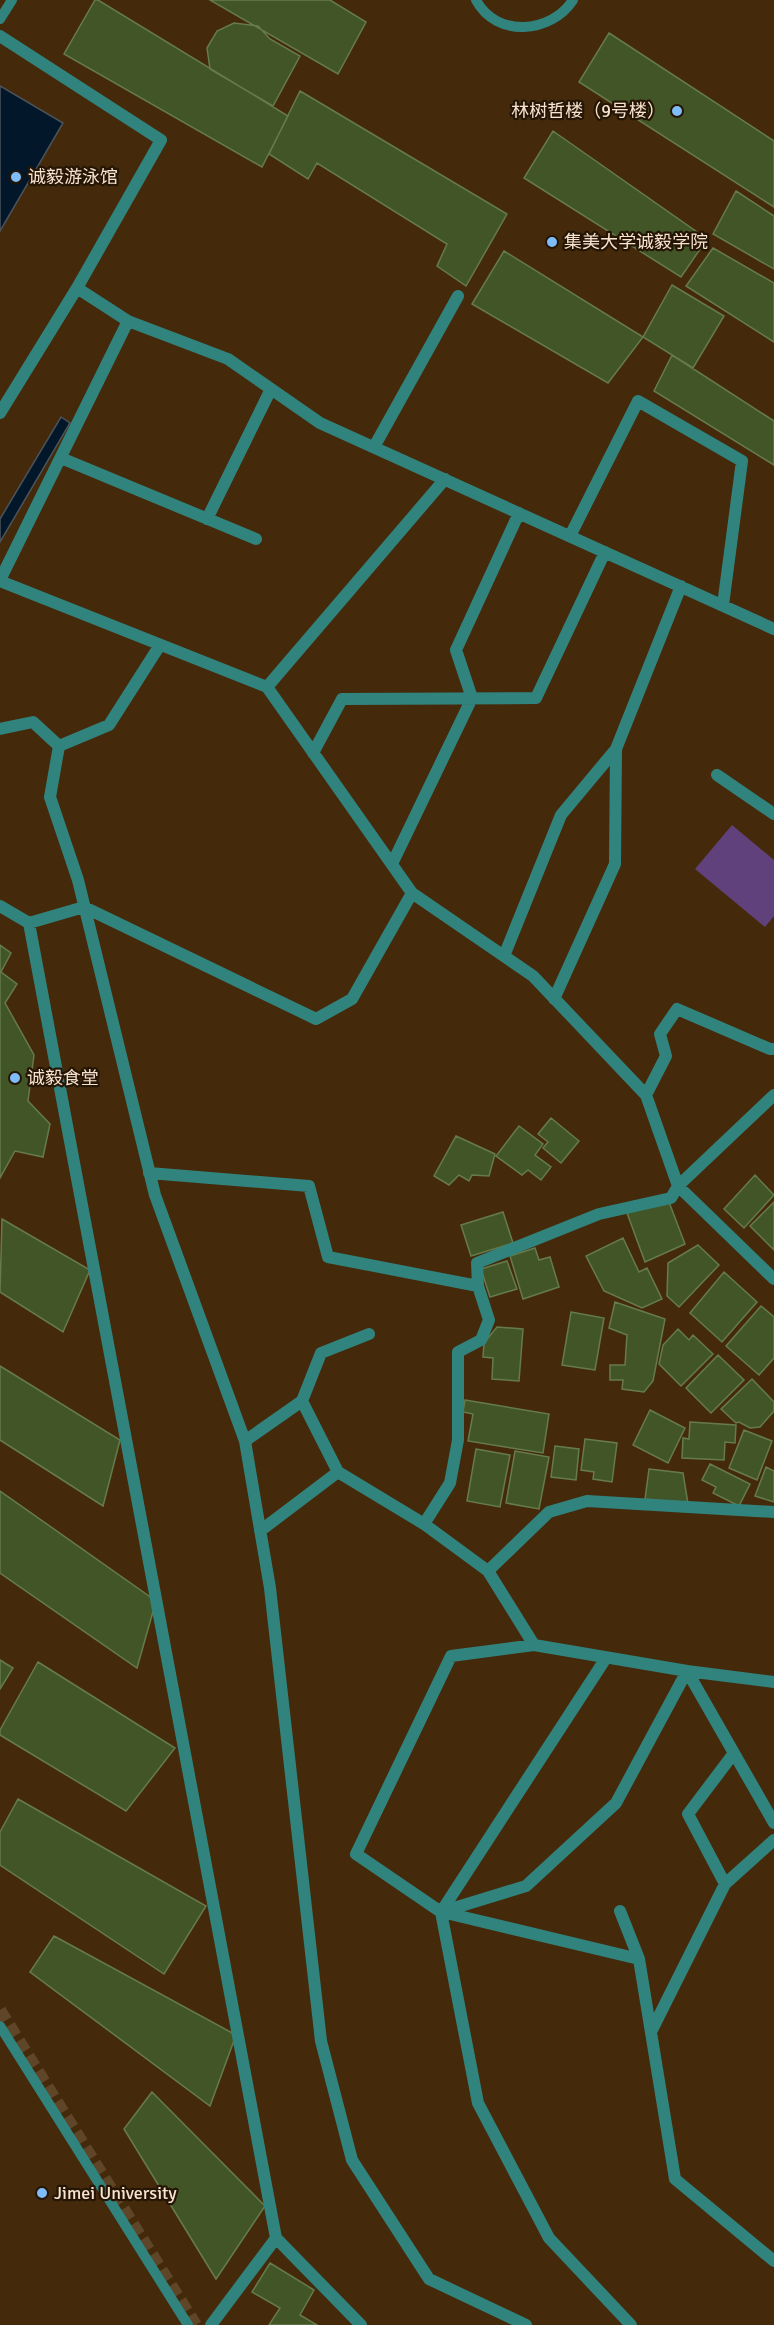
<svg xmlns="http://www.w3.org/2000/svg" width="774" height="2325" viewBox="0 0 774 2325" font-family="Signika,'Noto Sans SC',sans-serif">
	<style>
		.green { fill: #61417b }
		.water { fill: #02172a; stroke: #4c545b; stroke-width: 1.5 }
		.building { fill: #425527; stroke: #667b4c; stroke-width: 1.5 }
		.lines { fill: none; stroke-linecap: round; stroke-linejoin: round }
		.tertiary-tunnel { stroke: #5f4628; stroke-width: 12; stroke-dasharray: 12 6; stroke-linecap: butt }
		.service { stroke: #31847e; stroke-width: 10 }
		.minor { stroke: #31847e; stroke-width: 12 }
		.poi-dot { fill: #7ebdf9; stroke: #241505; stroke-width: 2 }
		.labels { text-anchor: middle; stroke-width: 4.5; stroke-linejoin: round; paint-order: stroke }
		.poi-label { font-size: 18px; fill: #f8e3ce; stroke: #241505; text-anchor: start }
	</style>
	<rect width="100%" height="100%" fill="#442a0b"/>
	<path class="green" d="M 732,825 L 774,860 L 774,916 L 765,927 L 695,869 Z"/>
	<path class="water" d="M 0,86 L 63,123 L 0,231 Z
		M 61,417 L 70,423 L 0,542 L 0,519 Z"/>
	<path class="building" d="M 95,0 L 98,0 L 288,116 L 262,167 L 64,54 Z
		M 210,0 L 330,0 L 366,22 L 338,74 Z
		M 234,23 L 258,26 L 270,39 L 300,56 L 273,106 L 210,69 L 207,48 L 217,31 Z
		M 609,33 L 774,141 L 774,207 L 579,82 Z
		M 300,91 L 507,214 L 466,286 L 437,266 L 447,244 L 317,163 L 308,179 L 269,154 Z
		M 553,131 L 707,239 L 681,277 L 524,178 Z
		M 736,191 L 774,216 L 774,269 L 713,234 Z
		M 713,248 L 774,283 L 774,342 L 686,286 Z
		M 504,251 L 643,337 L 608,383 L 472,304 Z
		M 672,285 L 724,316 L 693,368 L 643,337 Z
		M 672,355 L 774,421 L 774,465 L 654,391 Z
		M 0,945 L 11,953 L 1,972 L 17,984 L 5,1003 L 34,1055 L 28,1101 L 50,1124 L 43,1157 L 15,1151 L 0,1178 Z
		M 551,1118 L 579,1141 L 561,1163 L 543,1148 L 548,1142 L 538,1134 Z
		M 519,1126 L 543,1144 L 535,1155 L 551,1167 L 541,1180 L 528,1170 L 522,1175 L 496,1156 Z
		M 456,1136 L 495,1154 L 489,1176 L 472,1175 L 469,1181 L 459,1175 L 449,1185 L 434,1176 Z
		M 755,1175 L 774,1195 L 744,1228 L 724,1209 Z
		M 669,1202 L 685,1244 L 645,1262 L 627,1213 Z
		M 774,1202 L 774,1250 L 750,1226 Z
		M 503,1212 L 513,1243 L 471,1256 L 461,1225 Z
		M 2,1219 L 90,1270 L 63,1332 L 0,1292 Z
		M 623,1238 L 639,1272 L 647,1268 L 662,1299 L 642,1308 L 604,1291 L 586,1256 Z
		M 698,1245 L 719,1265 L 679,1307 L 667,1296 L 668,1263 Z
		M 535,1248 L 539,1260 L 550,1257 L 559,1287 L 523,1299 L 510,1256 Z
		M 507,1261 L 517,1289 L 490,1297 L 481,1269 Z
		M 724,1272 L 757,1302 L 722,1342 L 690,1313 Z
		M 615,1302 L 665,1319 L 653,1381 L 644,1392 L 622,1389 L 623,1380 L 610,1380 L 610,1365 L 625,1365 L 627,1335 L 609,1328 Z
		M 761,1306 L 774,1317 L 774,1358 L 759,1375 L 726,1346 Z
		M 571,1312 L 604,1318 L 595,1370 L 562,1365 Z
		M 497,1327 L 523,1329 L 519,1381 L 492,1379 L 493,1358 L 483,1357 L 484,1343 Z
		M 678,1329 L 689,1340 L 693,1335 L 713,1354 L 681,1386 L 659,1364 L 663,1345 Z
		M 718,1355 L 744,1380 L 711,1413 L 686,1388 Z
		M 0,1366 L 120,1440 L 103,1506 L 0,1440 Z
		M 752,1379 L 774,1402 L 774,1411 L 760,1427 L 750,1428 L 739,1422 L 736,1423 L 721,1409 Z
		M 465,1400 L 549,1414 L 543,1453 L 468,1441 L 473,1414 L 463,1412 Z
		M 650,1410 L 685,1428 L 668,1463 L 633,1445 Z
		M 690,1422 L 736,1425 L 735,1443 L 725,1442 L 724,1460 L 682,1458 L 683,1438 L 689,1439 Z
		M 744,1430 L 772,1441 L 757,1480 L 729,1468 Z
		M 585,1439 L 617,1443 L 612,1482 L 593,1479 L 594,1472 L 581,1470 Z
		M 555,1446 L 579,1449 L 576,1480 L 551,1477 Z
		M 476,1449 L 510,1455 L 500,1507 L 467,1501 Z
		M 515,1451 L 549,1457 L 539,1509 L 506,1503 Z
		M 710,1464 L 750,1484 L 739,1506 L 713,1493 L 716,1487 L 702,1480 Z
		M 766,1467 L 774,1471 L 774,1502 L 755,1496 Z
		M 649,1469 L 683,1473 L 688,1504 L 645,1499 Z
		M 0,1491 L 156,1601 L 137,1668 L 0,1573 Z
		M 0,1660 L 13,1668 L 0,1689 Z
		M 38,1662 L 175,1748 L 126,1811 L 0,1735 L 0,1730 Z
		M 18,1799 L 206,1906 L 164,1974 L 0,1865 L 0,1832 Z
		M 54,1936 L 236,2035 L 210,2106 L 30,1972 Z
		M 152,2092 L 265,2206 L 216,2279 L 124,2129 Z
		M 270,2263 L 314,2290 L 300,2315 L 317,2325 L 269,2325 L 280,2308 L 252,2292 Z"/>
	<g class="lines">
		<path class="tertiary-tunnel" d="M 0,2010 L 196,2325"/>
		<path class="service" d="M 476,0 C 496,38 551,34 573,0
			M 0,19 L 12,0
			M 0,2026 L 188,2325"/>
		<path class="minor" d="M 0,36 L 161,140 L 77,288 L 0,413
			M 77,288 L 128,321 L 228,359 L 320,423 L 774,629
			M 374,447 L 458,296
			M 61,458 L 256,539
			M 207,519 L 271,389
			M 570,536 L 638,401 L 742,461 L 723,605
			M 0,580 L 128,321
			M 0,581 L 267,687 L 412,893 L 533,976 L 646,1095 L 678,1186 L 774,1279
			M 267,687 L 445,479
			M 0,729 L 33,722 L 59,746 L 50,797 L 78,880 L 155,1195 L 245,1441 L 270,1588 L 321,2041 L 352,2160 L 429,2279 L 526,2325
			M 59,746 L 109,725 L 160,645
			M 313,753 L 342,699 L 536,698 L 605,552
			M 717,775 L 774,814
			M 392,864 L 472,698 L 456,650 L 519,513
			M 0,906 L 29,923 L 276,2238 L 361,2325
			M 29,923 L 84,907 L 316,1019 L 352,999 L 412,893
			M 504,956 L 561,815 L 616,749 L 681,586
			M 554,999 L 615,864 L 616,749
			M 646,1095 L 666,1056 L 660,1034 L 677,1009 L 770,1049 L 774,1049
			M 149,1173 L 309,1186 L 328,1257 L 478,1286
			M 302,1401 L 338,1472 L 424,1524 L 488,1571 L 534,1645
			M 245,1441 L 302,1401 L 321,1353 L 369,1334
			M 424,1524 L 450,1483 L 458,1440 L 458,1352 L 481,1340 L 489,1320 L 478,1286 L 477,1263 L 599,1214 L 671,1198 L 678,1186 L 774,1095
			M 260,1531 L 338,1472
			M 488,1571 L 549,1512 L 587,1501 L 774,1512
			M 687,1671 L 774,1823
			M 725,1884 L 688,1814 L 734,1753
			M 620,1911 L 639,1959 L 675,2179 L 774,2261
			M 441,1912 L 526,1886 L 616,1803 L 687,1671
			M 441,1912 L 606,1658
			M 442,1912 L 639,1959
			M 651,2032 L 725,1884 L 774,1840
			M 211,2325 L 276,2238
			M 631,2325 L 549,2238 L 478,2103 L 441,1912 L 356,1854 L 451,1656 L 534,1645 L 687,1671 L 774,1682"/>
	</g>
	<g class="poi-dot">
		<circle cx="677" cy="111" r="6"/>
		<circle cx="16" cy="177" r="6"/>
		<circle cx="552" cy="242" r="6"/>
		<circle cx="15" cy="1078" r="6"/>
		<circle cx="42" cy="2193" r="6"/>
	</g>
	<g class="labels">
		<g class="poi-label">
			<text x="665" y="117" text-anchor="end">林树哲楼（9号楼）</text>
			<text x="28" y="183">诚毅游泳馆</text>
			<text x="564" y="248">集美大学诚毅学院</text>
			<text x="27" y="1084">诚毅食堂</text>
			<text x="54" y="2199">Jimei University</text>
		</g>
	</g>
</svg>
